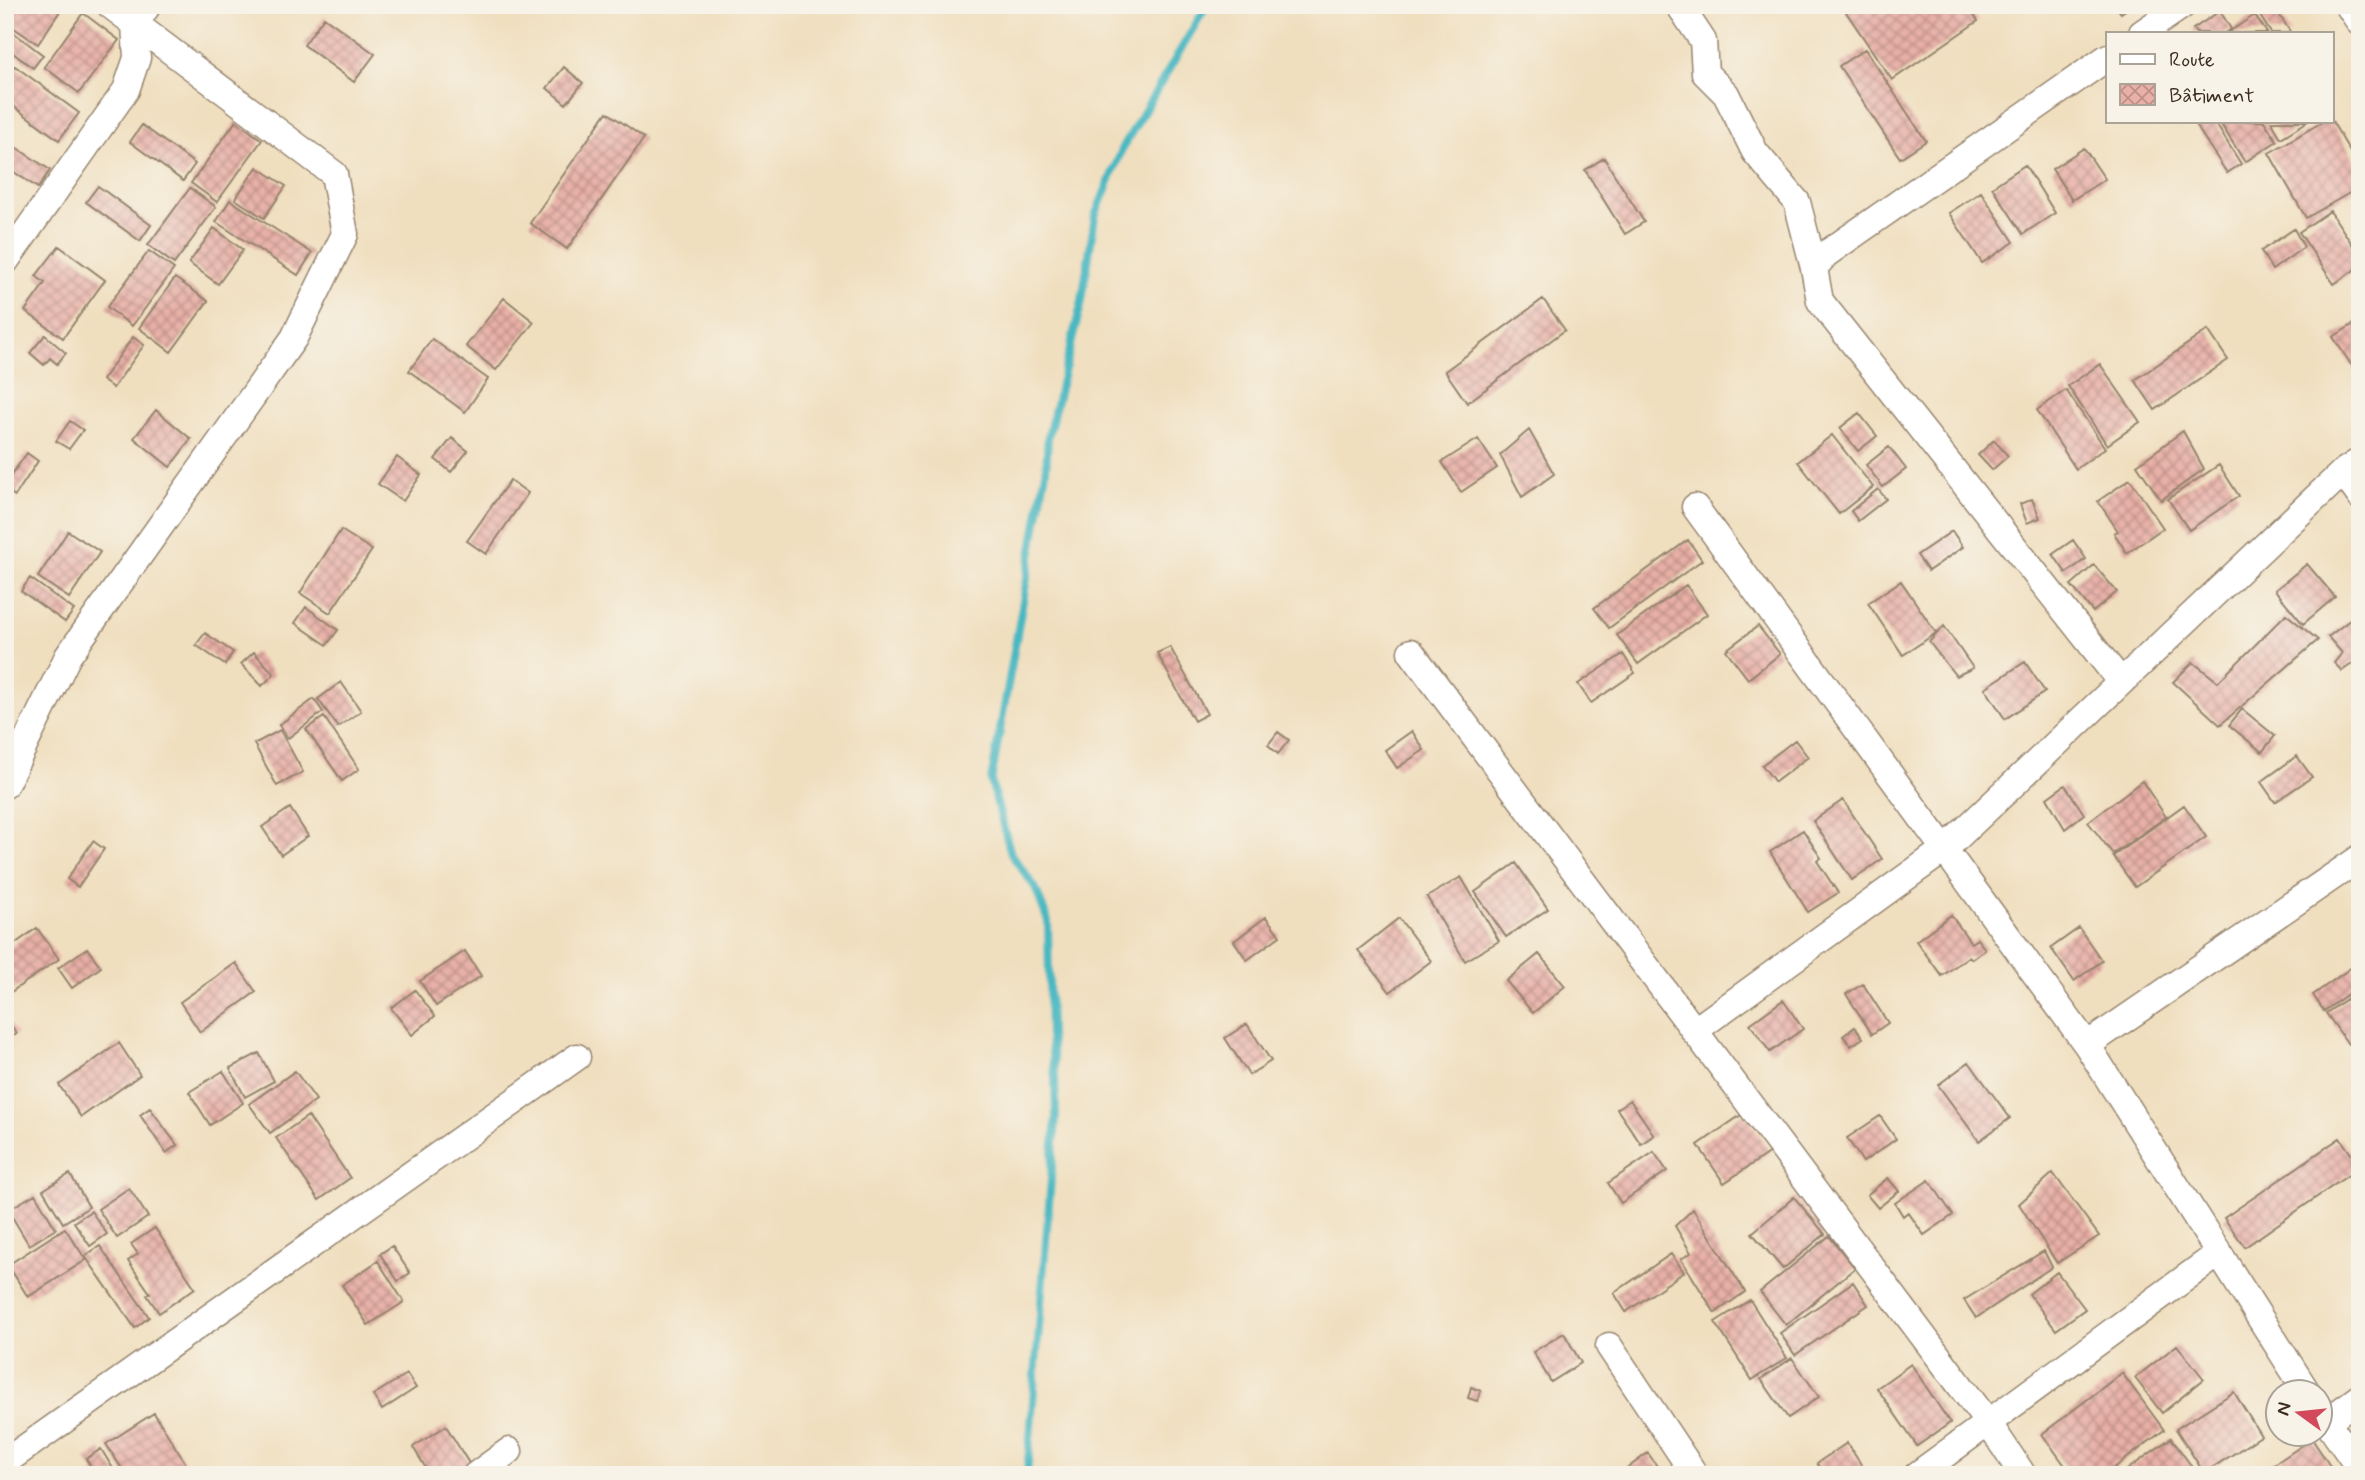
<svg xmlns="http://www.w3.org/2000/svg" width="2365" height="1480" viewBox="0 0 2365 1480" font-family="Mynerve,sans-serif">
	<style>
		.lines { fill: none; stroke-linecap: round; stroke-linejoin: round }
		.stream { stroke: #49b8c2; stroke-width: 8 }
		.building { fill: url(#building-cross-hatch) }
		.street-casing { stroke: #96846e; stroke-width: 29 }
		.street { stroke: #fff; stroke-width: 26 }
	</style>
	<defs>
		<pattern id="building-cross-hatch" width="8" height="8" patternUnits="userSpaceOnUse" patternTransform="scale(1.75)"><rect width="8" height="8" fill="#e8b0a7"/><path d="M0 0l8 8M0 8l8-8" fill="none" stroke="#bd8f87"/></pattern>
	</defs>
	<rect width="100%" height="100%" fill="#f7f3e8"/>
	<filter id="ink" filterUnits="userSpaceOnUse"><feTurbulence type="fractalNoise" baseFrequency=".0143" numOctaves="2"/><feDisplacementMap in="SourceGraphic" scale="14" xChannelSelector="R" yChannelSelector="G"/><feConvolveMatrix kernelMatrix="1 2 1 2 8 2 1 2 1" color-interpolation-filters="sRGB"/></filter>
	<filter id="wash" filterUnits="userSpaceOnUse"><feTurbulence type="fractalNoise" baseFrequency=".00686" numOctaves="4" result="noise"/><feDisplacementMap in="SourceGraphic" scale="28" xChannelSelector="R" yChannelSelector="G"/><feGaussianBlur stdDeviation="1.57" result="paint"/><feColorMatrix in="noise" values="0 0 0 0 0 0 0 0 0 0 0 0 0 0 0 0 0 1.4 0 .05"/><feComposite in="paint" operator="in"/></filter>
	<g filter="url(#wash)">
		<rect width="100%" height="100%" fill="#f0dfbf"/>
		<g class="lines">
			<path class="stream" d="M 1027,1475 L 1056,1118 L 1055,1078 L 1050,1035 L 1048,921 L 1035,887 L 1011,854 L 991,781 L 1046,471 L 1048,436 L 1082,301 L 1095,216 L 1123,147 L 1207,5"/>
		</g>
		<g id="blocks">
			<path class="building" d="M 5,5 L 64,5 L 38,44 L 5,22 Z
				M 1856,5 L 1967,5 L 1978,21 L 1892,80 L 1846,12 Z
				M 2115,5 L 2132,5 L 2121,13 Z
				M 2253,5 L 2273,5 L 2291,33 L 2271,33 Z
				M 2220,11 L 2231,29 L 2225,33 L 2196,33 L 2193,29 Z
				M 83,13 L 119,40 L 79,93 L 44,67 Z
				M 2255,15 L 2267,33 L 2227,33 Z
				M 324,17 L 375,54 L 354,82 L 304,45 Z
				M 5,26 L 43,55 L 33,68 L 5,47 Z
				M 1865,49 L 1926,141 L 1900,158 L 1839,66 Z
				M 15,66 L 79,113 L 59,140 L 5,100 L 5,79 Z
				M 564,67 L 583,83 L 566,104 L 547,88 Z
				M 607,112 L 644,138 L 567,249 L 530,223 Z
				M 236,121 L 262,140 L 217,202 L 191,183 Z
				M 2193,121 L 2214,121 L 2241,164 L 2227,173 Z
				M 2219,121 L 2264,121 L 2277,141 L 2245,162 Z
				M 2271,121 L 2308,121 L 2281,138 Z
				M 2324,121 L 2332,121 L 2360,169 L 2360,187 L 2306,218 L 2269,153 Z
				M 142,125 L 195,164 L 183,181 L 130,142 Z
				M 5,140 L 50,170 L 38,188 L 5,166 Z
				M 2084,148 L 2105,179 L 2072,200 L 2052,169 Z
				M 1604,158 L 1644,222 L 1625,234 L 1585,170 Z
				M 2025,165 L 2055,213 L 2023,234 L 1992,187 Z
				M 257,167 L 286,186 L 264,218 L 235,199 Z
				M 98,186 L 151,225 L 140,241 L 86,202 Z
				M 190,188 L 216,207 L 174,264 L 148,245 Z
				M 1981,192 L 2014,242 L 1982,263 L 1949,213 Z
				M 230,200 L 312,253 L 298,275 L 216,222 Z
				M 2330,211 L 2360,256 L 2360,266 L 2334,284 L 2299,232 Z
				M 214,228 L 243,250 L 218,284 L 189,263 Z
				M 2294,229 L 2304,247 L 2272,270 L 2261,251 Z
				M 59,246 L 105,280 L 63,338 L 25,311 L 45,283 L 36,276 Z
				M 149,251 L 174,269 L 132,326 L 107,307 Z
				M 175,278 L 208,301 L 171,352 L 139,328 Z
				M 504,298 L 534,322 L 496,370 L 466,346 Z
				M 1543,299 L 1565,330 L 1467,403 L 1445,371 Z
				M 2360,320 L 2360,361 L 2352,366 L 2333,337 Z
				M 2208,330 L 2228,360 L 2155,410 L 2135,380 Z
				M 45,335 L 66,353 L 57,364 L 50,358 L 44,365 L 30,353 Z
				M 133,337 L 144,345 L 113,388 L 102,380 Z
				M 432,339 L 488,379 L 465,412 L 409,371 Z
				M 2100,364 L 2140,422 L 2107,445 L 2068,386 Z
				M 2066,390 L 2105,448 L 2076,469 L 2037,410 Z
				M 156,410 L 191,439 L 170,467 L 134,438 Z
				M 1859,413 L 1877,436 L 1858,451 L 1840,428 Z
				M 70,421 L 83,430 L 69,449 L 56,441 Z
				M 1529,430 L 1554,474 L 1522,497 L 1500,455 Z
				M 2183,431 L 2204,469 L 2161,500 L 2137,465 Z
				M 1832,435 L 1873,487 L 1839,514 L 1798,462 Z
				M 452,438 L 468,451 L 451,472 L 435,459 Z
				M 1478,439 L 1497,468 L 1461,492 L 1442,462 Z
				M 1994,440 L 2008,456 L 1992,470 L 1978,455 Z
				M 1889,447 L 1906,469 L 1883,487 L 1866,465 Z
				M 27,453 L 38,461 L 15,496 L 5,489 L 5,484 Z
				M 397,457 L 421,475 L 403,501 L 378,484 Z
				M 2219,465 L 2239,496 L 2189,530 L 2168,499 Z
				M 2130,479 L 2163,528 L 2127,553 L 2114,533 L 2118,531 L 2098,501 Z
				M 510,480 L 528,493 L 486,554 L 467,541 Z
				M 1878,489 L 1886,499 L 1858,521 L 1851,511 Z
				M 2032,499 L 2040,518 L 2027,523 L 2020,504 Z
				M 341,530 L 372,550 L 330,613 L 300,593 Z
				M 68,531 L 100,552 L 69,598 L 38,577 Z
				M 1952,531 L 1963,547 L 1928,571 L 1917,555 Z
				M 1688,540 L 1702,560 L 1609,628 L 1594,608 Z
				M 2073,540 L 2086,559 L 2066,573 L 2053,554 Z
				M 2307,564 L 2335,597 L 2303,624 L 2275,590 Z
				M 2094,565 L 2117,592 L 2093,612 L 2071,585 Z
				M 30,578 L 74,610 L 65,622 L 21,591 Z
				M 1901,581 L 1936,633 L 1903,655 L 1868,603 Z
				M 1686,585 L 1707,614 L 1638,664 L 1617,635 Z
				M 306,607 L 338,630 L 327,645 L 295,623 Z
				M 2360,612 L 2360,658 L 2342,671 L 2334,663 L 2342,653 L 2328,637 Z
				M 2286,614 L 2318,640 L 2220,725 L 2173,682 L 2193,662 L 2218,682 Z
				M 1758,626 L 1780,654 L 1748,679 L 1726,650 Z
				M 1944,626 L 1973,668 L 1956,676 L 1929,642 Z
				M 205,633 L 233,652 L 225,665 L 196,645 Z
				M 1170,647 L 1207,714 L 1194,721 L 1157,653 Z
				M 254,652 L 274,674 L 262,686 L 241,664 Z
				M 1623,654 L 1635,673 L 1591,703 L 1578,684 Z
				M 2025,662 L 2045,692 L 2005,719 L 1985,688 Z
				M 341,682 L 361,711 L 338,727 L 318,699 Z
				M 314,699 L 323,712 L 288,738 L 279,725 Z
				M 2242,709 L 2275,736 L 2262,752 L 2229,725 Z
				M 324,717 L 359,769 L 342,781 L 306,729 Z
				M 280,730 L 303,772 L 277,786 L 254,744 Z
				M 1412,731 L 1424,750 L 1397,768 L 1385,750 Z
				M 1278,732 L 1289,740 L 1278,754 L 1268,745 Z
				M 1795,740 L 1808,757 L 1775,782 L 1762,765 Z
				M 2297,756 L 2312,777 L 2275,802 L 2261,782 Z
				M 2142,781 L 2166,817 L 2113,854 L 2088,822 Z
				M 2065,785 L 2084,814 L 2065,829 L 2047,798 Z
				M 1843,800 L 1882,859 L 1852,880 L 1813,821 Z
				M 2184,805 L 2206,837 L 2135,887 L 2113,856 Z
				M 290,808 L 308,836 L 281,855 L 262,827 Z
				M 1803,830 L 1821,858 L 1817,861 L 1838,893 L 1808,912 L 1770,852 Z
				M 93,841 L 104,849 L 78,887 L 67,879 Z
				M 1516,863 L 1548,909 L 1506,937 L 1475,892 Z
				M 1461,877 L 1499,941 L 1465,961 L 1427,897 Z
				M 1951,915 L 1971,943 L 1977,939 L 1985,949 L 1972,959 L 1969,956 L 1942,976 L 1916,941 Z
				M 1266,917 L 1280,936 L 1247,960 L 1234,941 Z
				M 1399,918 L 1431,961 L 1390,992 L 1358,950 Z
				M 37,928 L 59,959 L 5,996 L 5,951 Z
				M 2079,928 L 2102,961 L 2074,981 L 2051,948 Z
				M 87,948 L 101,967 L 72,988 L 58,968 Z
				M 465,951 L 481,976 L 436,1006 L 420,981 Z
				M 1539,954 L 1565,986 L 1533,1013 L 1506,981 Z
				M 236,963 L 256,992 L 200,1032 L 180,1002 Z
				M 2352,967 L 2360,979 L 2360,985 L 2324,1011 L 2313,995 Z
				M 1863,984 L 1888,1023 L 1872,1034 L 1846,994 Z
				M 415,990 L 435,1016 L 412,1035 L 391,1008 Z
				M 2360,990 L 2360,1036 L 2348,1044 L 2326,1013 Z
				M 1783,1000 L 1803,1029 L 1770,1052 L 1750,1024 Z
				M 5,1018 L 17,1033 L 5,1041 Z
				M 1247,1024 L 1271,1061 L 1249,1075 L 1225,1038 Z
				M 1855,1027 L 1863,1038 L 1851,1046 L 1843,1036 Z
				M 119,1043 L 140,1075 L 81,1117 L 59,1085 Z
				M 259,1053 L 274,1081 L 245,1097 L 230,1068 Z
				M 1969,1062 L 2010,1118 L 1979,1141 L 1938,1085 Z
				M 223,1071 L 243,1103 L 210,1125 L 189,1092 Z
				M 295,1071 L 316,1100 L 270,1133 L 249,1104 Z
				M 1630,1100 L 1654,1135 L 1641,1144 L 1617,1109 Z
				M 150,1108 L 177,1145 L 166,1153 L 140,1115 Z
				M 1744,1113 L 1770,1152 L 1724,1183 L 1698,1145 Z
				M 308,1116 L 350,1178 L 319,1200 L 276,1138 Z
				M 1880,1116 L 1896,1139 L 1863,1162 L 1847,1138 Z
				M 2340,1138 L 2360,1167 L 2245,1247 L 2224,1218 Z
				M 1654,1152 L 1667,1171 L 1621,1203 L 1608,1183 Z
				M 2053,1173 L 2099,1236 L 2057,1263 L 2019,1204 Z
				M 70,1174 L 89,1207 L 63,1223 L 43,1190 Z
				M 1888,1178 L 1899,1191 L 1878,1208 L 1867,1195 Z
				M 1929,1180 L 1953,1215 L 1924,1235 L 1908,1212 L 1903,1216 L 1895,1203 Z
				M 129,1188 L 148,1217 L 117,1238 L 98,1209 Z
				M 35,1194 L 56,1229 L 29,1245 L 8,1210 Z
				M 1794,1197 L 1825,1234 L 1783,1269 L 1752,1233 Z
				M 1693,1209 L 1745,1292 L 1715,1313 L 1681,1259 L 1691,1253 L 1675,1226 Z
				M 91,1211 L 107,1234 L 90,1246 L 74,1222 Z
				M 65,1228 L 86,1260 L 28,1297 L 8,1265 Z
				M 155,1228 L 195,1288 L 159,1313 L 147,1295 L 150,1293 L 128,1261 L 138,1254 L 131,1244 Z
				M 1829,1236 L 1855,1268 L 1786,1325 L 1760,1292 Z
				M 100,1246 L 149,1317 L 135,1328 L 85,1256 Z
				M 392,1246 L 410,1273 L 398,1281 L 380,1254 Z
				M 2044,1251 L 2052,1267 L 1976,1318 L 1964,1300 Z
				M 1671,1254 L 1684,1272 L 1626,1312 L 1614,1293 Z
				M 378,1261 L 404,1302 L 368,1325 L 342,1285 Z
				M 2057,1272 L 2085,1309 L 2056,1330 L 2029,1294 Z
				M 1853,1282 L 1868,1305 L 1795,1355 L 1780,1333 Z
				M 1750,1300 L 1787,1358 L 1752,1380 L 1715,1322 Z
				M 1564,1333 L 1581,1363 L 1551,1382 L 1533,1352 Z
				M 2177,1345 L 2204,1379 L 2162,1413 L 2135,1378 Z
				M 1792,1358 L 1819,1397 L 1788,1418 L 1761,1379 Z
				M 1911,1364 L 1950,1423 L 1917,1446 L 1877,1388 Z
				M 2122,1373 L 2164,1430 L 2105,1475 L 2072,1475 L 2042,1434 Z
				M 407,1374 L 416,1388 L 382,1410 L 373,1395 Z
				M 1471,1387 L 1481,1391 L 1477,1401 L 1468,1398 Z
				M 2234,1392 L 2261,1436 L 2204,1473 L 2176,1429 Z
				M 154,1413 L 193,1475 L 126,1475 L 106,1444 Z
				M 446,1426 L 470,1465 L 460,1471 L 457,1467 L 445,1475 L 430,1475 L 413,1447 Z
				M 2171,1438 L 2198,1475 L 2120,1475 Z
				M 2312,1439 L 2336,1475 L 2258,1475 Z
				M 1847,1443 L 1868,1475 L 1824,1475 L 1817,1463 Z
				M 101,1449 L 117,1475 L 96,1475 L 86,1459 Z
				M 1648,1453 L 1663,1475 L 1618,1475 Z"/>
		</g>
	</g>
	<g filter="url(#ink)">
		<use href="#blocks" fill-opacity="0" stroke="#96846e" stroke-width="2"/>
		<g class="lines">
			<g class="street-casing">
				<path id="street" d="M 1679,5 L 1703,41 L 1705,73 L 1726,94 L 1755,152 L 1797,202 L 1814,268 L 1820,301 L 2121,682
					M 2348,5 L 2360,23
					M 2142,33 L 2183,5
					M 5,262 L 126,90 L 137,58 L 135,24 L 148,5
					M 1814,268 L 1826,254 L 2108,57
					M 2343,472 L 2360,496
					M 1695,507 L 2087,1045 L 2307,1392
					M 1411,652 L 1989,1424 L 2023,1475
					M 5,785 L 68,656 L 294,338 L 345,234 L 334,174 L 110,5
					M 1694,1031 L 1945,849 L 2343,472 L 2360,461
					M 2087,1045 L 2360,858
					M 1609,1346 L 1695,1475
					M 2320,1412 L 2360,1469
					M 2326,1422 L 2360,1397
					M 5,1462 L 577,1057
					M 476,1475 L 509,1451
					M 1917,1475 L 2218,1254"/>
			</g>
			<use href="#street" class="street"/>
		</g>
	</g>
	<rect width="2365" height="1480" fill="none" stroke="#f7f3e8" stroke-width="28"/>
	<rect x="2106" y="32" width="228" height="91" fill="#f7f3e8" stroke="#aca397" stroke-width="2"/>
	<rect x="2120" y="54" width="35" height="10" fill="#ffffff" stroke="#aca397" stroke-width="2"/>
	<text x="2169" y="66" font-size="21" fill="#3b2a1e">Route</text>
	<rect x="2120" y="84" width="35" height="21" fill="url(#building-cross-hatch)" stroke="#aca397" stroke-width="2"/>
	<text x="2169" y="102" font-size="21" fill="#3b2a1e">Bâtiment</text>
	<g transform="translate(2299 1413) rotate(285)"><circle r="33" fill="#f7f3e8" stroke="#aca397" stroke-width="2"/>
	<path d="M0-5L12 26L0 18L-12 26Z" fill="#d1495b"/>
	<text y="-10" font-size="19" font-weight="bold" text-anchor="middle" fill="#3b2a1e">N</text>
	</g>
</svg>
